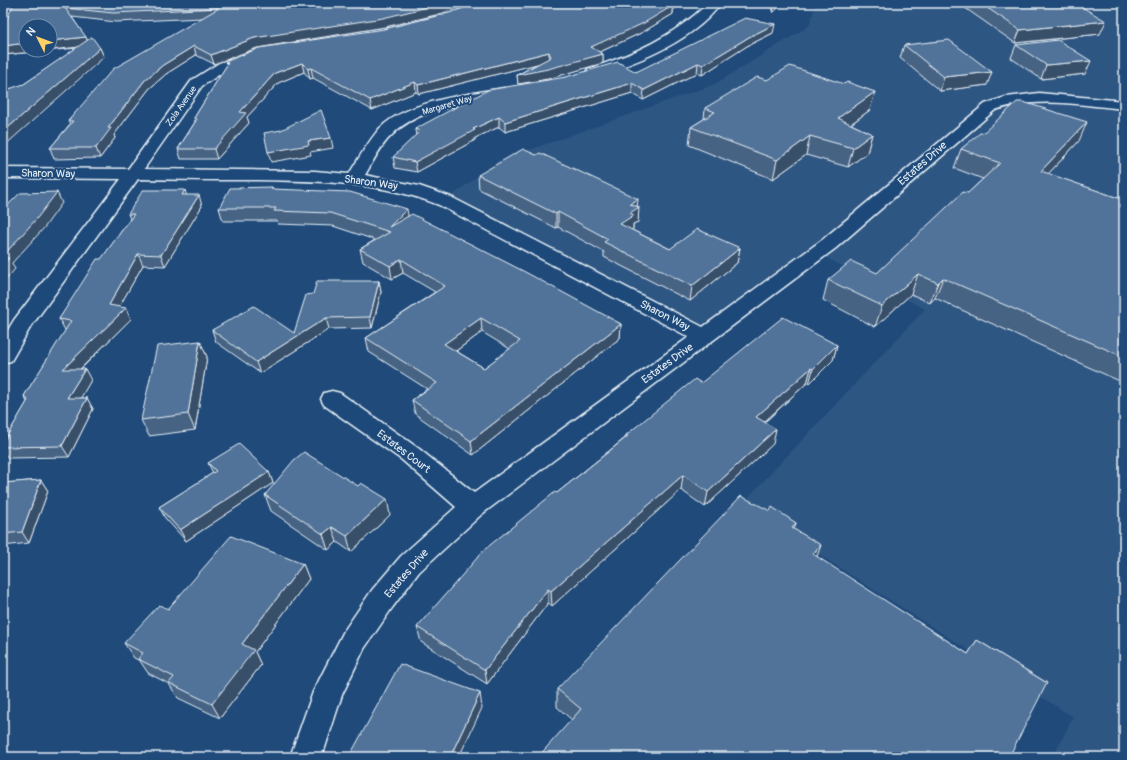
<svg xmlns="http://www.w3.org/2000/svg" width="1127" height="760" viewBox="0 0 1127 760" font-family="Pangolin,sans-serif">
	<style>
		.built { fill: #2e5683 }
		.lines { fill: none; stroke-linecap: round; stroke-linejoin: round }
		.minor-casing { stroke: #e8f1f8; stroke-width: 3 }
		.minor { fill: #1f4a7a; fill-rule: evenodd }
		.wall { fill: #466384; stroke: #e8f1f8; fill-rule: evenodd }
		.shaded-wall { fill: #39506b; stroke: #e8f1f8 }
		.building { fill: #517399; stroke: #e8f1f8; fill-rule: evenodd }
		.labels { text-anchor: middle; stroke-width: 4; stroke-linejoin: round; paint-order: stroke }
		.far-street-label { font-size: 9px; fill: #e8f1f8; stroke: #1f4a7a }
		.street-label { font-size: 11px; fill: #e8f1f8; stroke: #1f4a7a }
	</style>
	<rect width="100%" height="100%" fill="#1f4a7a"/>
	<filter id="ink" filterUnits="userSpaceOnUse"><feTurbulence type="fractalNoise" baseFrequency=".025" numOctaves="2"/><feDisplacementMap in="SourceGraphic" scale="8" xChannelSelector="R" yChannelSelector="G"/><feConvolveMatrix kernelMatrix="1 2 1 2 8 2 1 2 1" color-interpolation-filters="sRGB"/></filter>
	<g filter="url(#ink)">
		<path class="built" d="M 816,3 L 1124,3 L 1124,757 L 1053,757 L 1073,717 L 741,505 L 925,309 L 817,253 L 704,336 L 445,201 L 498,161 L 715,84 L 809,26 Z"/>
		<g class="lines">
			<g class="minor-casing">
				<path id="minor" d="M 708,3 L 721,3 C 695,40 640,62 598,75 L 588,75 L 586,72 L 588,69 C 633,55 674,36 708,3 Z
					M 253,51 L 258,52 L 260,55 L 258,58 L 228,69 L 202,86 L 144,169 L 315,171 L 349,174 C 359,158 368,142 380,128 C 407,101 467,94 504,88 L 509,89 L 511,92 L 509,95 C 472,104 419,106 392,135 C 380,146 373,162 365,175 L 419,186 L 451,197 L 703,327 L 822,240 L 985,104 L 1006,97 L 1039,93 L 1124,101 L 1124,109 C 1081,105 1038,96 995,110 L 836,248 L 482,514 L 419,572 L 392,608 L 364,649 L 342,695 L 322,757 L 290,757 L 313,692 L 344,631 L 372,590 L 401,556 L 456,507 L 402,460 L 324,405 L 321,399 L 324,393 L 332,391 L 340,393 L 418,448 L 474,493 L 689,337 L 439,205 C 381,182 321,181 259,180 C 219,180 178,180 138,179 L 30,328 L 11,361 L 3,363 L 3,338 L 14,320 L 121,179 L 3,178 L 3,168 L 128,169 L 192,80 L 219,63 Z"/>
			</g>
			<use href="#minor" class="minor"/>
		</g>
		<path class="wall" d="M 14,3 L 471,3 L 440,14 L 385,27 L 257,48 L 214,64 L 196,55 L 166,74 L 149,89 L 114,135 L 115,138 L 100,158 L 54,159 L 50,148 L 70,124 L 68,121 L 202,18 L 116,22 L 72,17 L 87,40 L 100,48 L 104,57 L 24,84 L 77,48 L 3,55 Z
			M 478,3 L 682,3 L 673,10 L 673,14 L 643,32 L 600,52 L 603,54 L 603,63 L 548,79 L 518,84 L 517,75 L 537,64 L 419,94 L 416,92 L 372,110 L 313,78 L 310,79 L 304,72 L 278,83 L 247,117 L 249,123 L 217,159 L 181,159 L 178,149 L 195,122 L 194,118 L 227,65 L 225,62 L 384,29 L 449,13 Z
			M 769,3 L 783,3 L 773,13 Z
			M 958,3 L 1075,3 L 1100,34 L 1015,43 Z
			M 773,33 L 747,46 L 702,75 L 697,73 L 643,100 L 632,93 L 505,132 L 499,127 L 475,138 L 475,140 L 417,172 L 395,168 L 393,157 L 416,136 L 415,129 L 636,72 Z
			M 904,45 L 987,85 L 940,91 L 900,58 Z
			M 1016,45 L 1085,74 L 1041,79 L 1011,58 Z
			M 767,80 L 870,110 L 851,124 L 872,134 L 867,153 L 848,167 L 806,155 L 773,179 L 689,145 L 691,127 L 704,119 L 705,108 Z
			M 983,133 L 1079,141 L 1048,174 L 1124,200 L 1124,383 L 935,298 L 930,303 L 911,294 L 875,327 L 823,300 L 828,280 L 877,273 L 968,193 L 983,179 L 954,168 L 961,149 Z
			M 478,175 L 638,206 L 638,222 L 633,224 L 633,229 L 632,230 L 670,249 L 740,248 L 737,263 L 690,301 L 604,257 L 604,252 L 558,227 L 556,228 L 479,189 Z
			M 272,187 L 273,189 L 408,216 L 621,324 L 620,338 L 473,455 L 415,414 L 412,400 L 427,389 L 369,352 L 366,338 L 435,292 L 403,273 L 392,279 L 363,262 L 360,249 L 375,240 L 333,226 L 278,224 L 277,221 L 223,221 L 219,208 ZM 482,332 L 510,349 L 484,368 L 456,351 Z
			M 187,195 L 202,206 L 165,266 L 143,265 L 119,307 L 131,319 L 81,369 L 91,380 L 80,398 L 87,398 L 93,409 L 69,457 L 8,458 L 3,451 L 3,443 L 27,402 L 24,396 L 66,330 L 65,330 L 59,319 L 130,219 L 128,214 Z
			M 379,281 L 381,292 L 372,328 L 329,329 L 260,373 L 216,342 L 212,330 L 294,333 L 313,294 Z
			M 200,341 L 207,357 L 195,430 L 149,436 L 141,420 Z
			M 837,345 L 833,360 L 809,384 L 807,383 L 765,422 L 773,444 L 705,507 L 681,490 L 552,606 L 548,603 L 487,684 L 421,642 L 417,627 L 557,493 L 625,438 L 626,435 L 701,383 Z
			M 208,463 L 269,472 L 273,483 L 186,541 L 165,518 L 159,507 L 213,473 Z
			M 41,480 L 48,491 L 29,543 L 3,546 L 3,483 Z
			M 265,495 L 390,515 L 351,552 L 337,542 L 328,550 L 271,511 Z
			M 770,511 L 796,523 L 794,529 L 816,557 L 968,654 L 977,640 L 1047,683 L 572,720 L 557,707 L 557,689 Z
			M 303,564 L 309,579 L 255,652 L 261,665 L 220,718 L 178,698 L 169,684 L 148,673 L 140,661 L 134,658 L 124,643 L 168,609 Z"/>
		<path class="shaded-wall" d="M 444,3 L 471,3 L 440,14 L 385,27 L 257,48 L 214,64 L 211,55 L 254,38 Z
			M 671,3 L 682,3 L 673,10 L 673,14 L 643,32 L 591,56 L 591,47 Z
			M 776,3 L 783,3 L 773,13 L 775,4 Z
			M 1106,21 L 1100,34 L 1015,43 L 1020,30 Z
			M 775,24 L 773,33 L 747,46 L 702,75 L 703,65 L 749,37 Z
			M 86,37 L 89,46 L 3,55 L 3,46 L 26,43 L 26,50 L 50,50 L 50,41 Z
			M 194,46 L 196,55 L 166,74 L 149,89 L 114,135 L 115,138 L 100,158 L 96,148 L 108,128 L 145,80 L 163,65 Z
			M 100,48 L 104,57 L 3,147 L 3,132 Z
			M 549,52 L 549,61 L 419,94 L 418,85 Z
			M 603,54 L 603,63 L 548,79 L 518,84 L 517,75 Z
			M 1091,61 L 1085,74 L 1041,79 L 1046,65 Z
			M 302,63 L 304,72 L 278,83 L 247,117 L 249,123 L 217,159 L 214,149 L 240,112 L 275,73 Z
			M 698,63 L 697,73 L 643,100 L 644,90 Z
			M 311,68 L 313,78 L 310,79 L 308,69 Z
			M 992,72 L 987,85 L 940,91 L 944,77 Z
			M 415,82 L 416,92 L 372,110 L 370,100 Z
			M 632,83 L 632,93 L 505,132 L 505,122 Z
			M 875,92 L 870,110 L 834,136 L 838,118 Z
			M 499,117 L 499,127 L 475,138 L 475,140 L 417,172 L 415,162 L 473,129 Z
			M 1087,122 L 1079,141 L 1033,190 L 1041,171 Z
			M 872,134 L 867,153 L 848,167 L 853,148 Z
			M 810,136 L 806,155 L 773,179 L 777,160 Z
			M 331,138 L 333,148 L 310,152 L 311,155 L 271,162 L 268,152 L 308,141 Z
			M 185,190 L 188,201 L 182,195 Z
			M 57,192 L 62,203 L 44,228 L 12,263 L 15,269 L 3,283 L 3,256 Z
			M 199,195 L 202,206 L 165,266 L 161,255 Z
			M 638,199 L 637,208 L 639,207 L 638,222 L 633,224 L 633,229 L 619,239 L 620,224 L 630,204 Z
			M 407,209 L 409,222 L 389,227 Z
			M 558,212 L 558,227 L 556,228 L 556,214 Z
			M 740,248 L 737,263 L 690,301 L 692,286 Z
			M 138,254 L 143,265 L 114,316 L 109,305 Z
			M 401,259 L 403,273 L 392,279 L 390,266 Z
			M 918,274 L 911,294 L 875,327 L 882,306 Z
			M 943,278 L 935,298 L 930,303 L 938,283 Z
			M 379,281 L 381,292 L 372,328 L 370,317 Z
			M 126,308 L 131,319 L 69,380 L 63,369 Z
			M 326,318 L 329,329 L 260,373 L 256,362 Z
			M 481,318 L 482,332 L 446,358 L 444,344 Z
			M 621,324 L 620,338 L 473,455 L 471,441 Z
			M 200,341 L 207,357 L 195,430 L 188,414 Z
			M 837,345 L 833,360 L 809,384 L 813,369 Z
			M 811,368 L 807,383 L 753,432 L 756,417 Z
			M 85,369 L 91,380 L 74,410 L 67,398 Z
			M 87,398 L 93,409 L 69,457 L 62,446 Z
			M 776,429 L 773,444 L 705,507 L 708,492 Z
			M 269,472 L 273,483 L 186,541 L 180,530 Z
			M 683,475 L 681,490 L 552,606 L 551,591 Z
			M 41,480 L 48,491 L 29,543 L 22,532 Z
			M 387,499 L 390,515 L 351,552 L 347,536 Z
			M 796,523 L 790,543 L 792,528 Z
			M 332,527 L 337,542 L 328,550 L 323,534 Z
			M 821,545 L 814,565 L 813,554 Z
			M 303,564 L 309,579 L 255,652 L 261,665 L 220,718 L 212,704 L 242,644 Z
			M 548,589 L 548,603 L 487,684 L 485,670 Z
			M 480,693 L 482,708 L 459,757 L 450,757 Z"/>
		<path class="building" d="M 14,3 L 444,3 L 383,18 L 254,38 L 211,55 L 194,46 L 163,65 L 145,80 L 108,128 L 111,128 L 96,148 L 50,148 L 73,121 L 68,121 L 113,69 L 219,8 L 113,13 L 65,8 L 86,37 L 50,41 L 50,26 L 26,26 L 26,43 L 3,46 L 3,27 Z
			M 478,3 L 671,3 L 670,4 L 674,5 L 644,23 L 591,47 L 603,54 L 548,69 L 517,75 L 551,57 L 549,52 L 418,85 L 415,82 L 370,100 L 311,68 L 308,69 L 302,63 L 275,73 L 240,112 L 246,113 L 214,149 L 178,149 L 197,119 L 194,118 L 228,63 L 225,62 L 259,48 L 384,29 L 449,13 Z
			M 980,3 L 1075,3 L 1106,21 L 1020,30 Z
			M 745,18 L 775,24 L 749,37 L 703,65 L 698,63 L 644,90 L 632,83 L 505,122 L 499,117 L 473,129 L 475,130 L 415,162 L 393,157 L 420,131 L 415,129 L 488,90 L 566,77 L 618,62 L 636,72 Z
			M 92,37 L 100,48 L 3,132 L 3,91 L 24,84 Z
			M 949,40 L 992,72 L 944,77 L 904,45 Z
			M 1058,40 L 1091,61 L 1046,65 L 1016,45 Z
			M 790,66 L 844,84 L 847,82 L 875,92 L 838,118 L 872,134 L 853,148 L 810,136 L 777,160 L 691,127 L 715,112 L 705,108 L 757,77 L 767,80 Z
			M 1017,102 L 1023,102 L 1087,122 L 1041,171 L 1124,200 L 1124,357 L 943,278 L 938,283 L 918,274 L 882,306 L 828,280 L 851,261 L 877,273 L 963,192 L 968,193 L 1000,163 L 961,149 L 980,133 L 983,133 Z
			M 321,110 L 331,138 L 308,141 L 309,145 L 268,152 L 264,133 L 281,130 Z
			M 523,149 L 536,155 L 540,153 L 638,199 L 630,204 L 639,207 L 630,213 L 634,215 L 620,224 L 670,249 L 697,229 L 740,248 L 692,286 L 604,242 L 608,239 L 558,212 L 556,214 L 478,175 Z
			M 272,187 L 272,189 L 350,192 L 407,209 L 389,227 L 412,214 L 527,273 L 621,324 L 471,441 L 412,400 L 437,383 L 366,338 L 445,286 L 401,259 L 390,266 L 360,249 L 390,232 L 330,213 L 274,211 L 276,208 L 219,208 L 230,188 ZM 481,318 L 520,341 L 484,368 L 444,344 Z
			M 143,190 L 185,190 L 182,195 L 199,195 L 161,255 L 138,254 L 109,305 L 126,308 L 63,369 L 85,369 L 67,398 L 87,398 L 62,446 L 3,447 L 3,443 L 28,400 L 24,396 L 71,321 L 59,319 L 97,259 L 101,259 L 134,214 L 128,214 Z
			M 57,192 L 38,217 L 3,256 L 3,210 L 20,193 Z
			M 3,258 L 9,258 L 3,265 Z
			M 317,281 L 379,281 L 370,317 L 326,318 L 256,362 L 212,330 L 254,306 L 294,333 L 306,295 L 313,294 Z
			M 783,317 L 837,345 L 813,369 L 811,368 L 756,417 L 776,429 L 708,492 L 683,475 L 551,591 L 548,589 L 485,670 L 417,627 L 484,550 L 555,492 L 557,493 L 628,436 L 626,435 L 695,379 L 701,383 Z
			M 200,341 L 188,414 L 141,420 L 157,346 Z
			M 239,444 L 269,472 L 180,530 L 159,507 L 216,471 L 208,463 Z
			M 304,452 L 358,486 L 361,483 L 387,499 L 347,536 L 332,527 L 323,534 L 265,495 L 294,460 Z
			M 41,480 L 22,532 L 3,534 L 3,483 Z
			M 741,496 L 770,511 L 772,507 L 796,523 L 792,528 L 821,545 L 813,554 L 968,654 L 977,640 L 1047,683 L 1009,757 L 538,757 L 581,709 L 557,689 Z
			M 231,536 L 303,564 L 242,644 L 254,650 L 212,704 L 169,683 L 174,677 L 138,659 L 143,653 L 124,643 L 159,605 L 168,609 Z
			M 400,664 L 480,693 L 450,757 L 349,757 Z"/>
	</g>
	<g class="labels">
		<g class="far-street-label">
			<text transform="translate(447 105) rotate(-16)" y="3">Margaret Way</text>
			<text transform="translate(181 106) rotate(-55)" y="3">Zola Avenue</text>
		</g>
		<g class="street-label">
			<text transform="translate(922 163) rotate(-41)" y="4">Estates Drive</text>
			<text transform="translate(48 173) rotate(1)" y="4">Sharon Way</text>
			<text transform="translate(371 182) rotate(8)" y="4">Sharon Way</text>
			<text transform="translate(665 315) rotate(27)" y="4">Sharon Way</text>
			<text transform="translate(667 363) rotate(-36)" y="4">Estates Drive</text>
			<text transform="translate(404 451) rotate(37)" y="4">Estates Court</text>
			<text transform="translate(406 573) rotate(-49)" y="4">Estates Drive</text>
		</g>
	</g>
	<rect width="1127" height="760" fill="none" stroke="#1f4a7a" stroke-width="16"/>
	<rect x="8" y="8" width="1111" height="744" fill="none" stroke="#e8f1f8" stroke-width="1.5" filter="url(#ink)"/>
	<g transform="translate(38 38) rotate(312)"><circle r="19" fill="#1f4a7a" stroke="#6f8dac"/>
	<path d="M0-3L7 15L0 10L-7 15Z" fill="#ffd166"/>
	<text y="-6" font-size="11" font-weight="bold" text-anchor="middle" fill="#e8f1f8">N</text>
	</g>
</svg>
